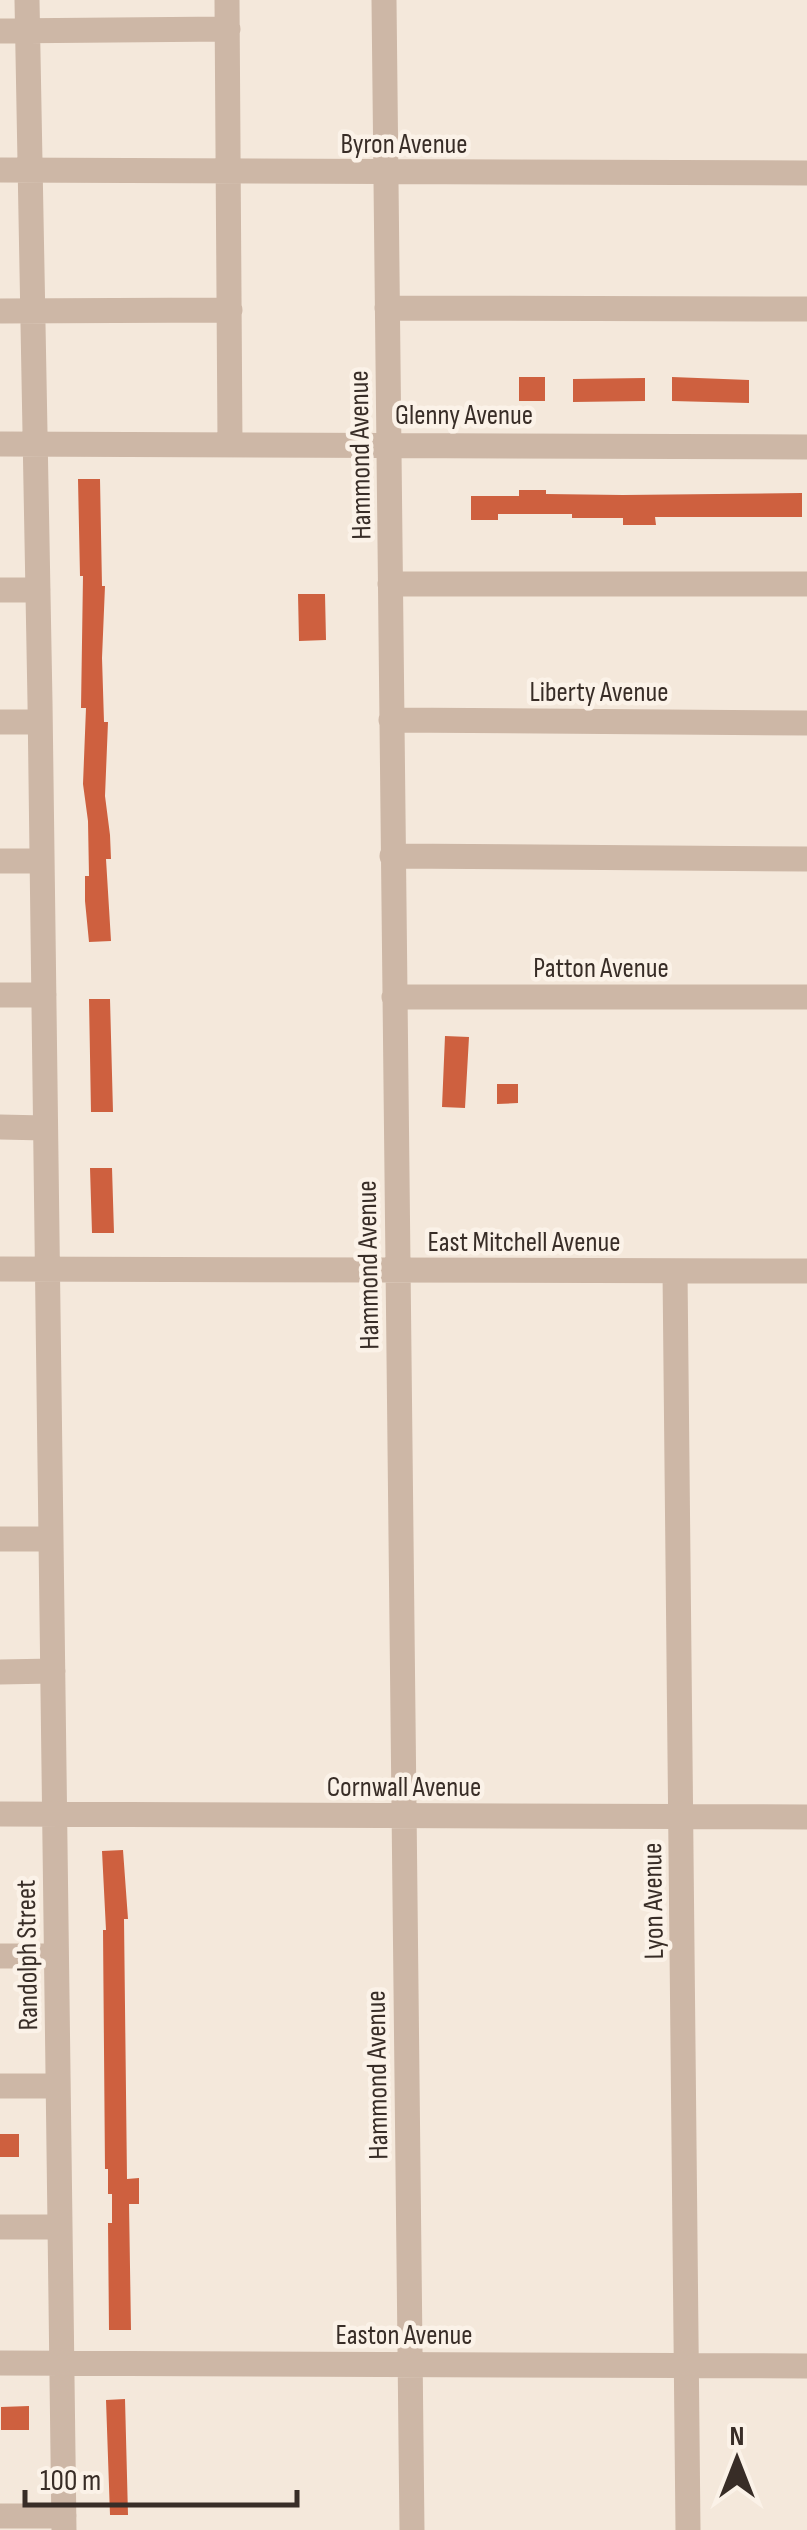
<svg xmlns="http://www.w3.org/2000/svg" width="807" height="2530" viewBox="0 0 807 2530" font-family="'Sofia Sans Condensed',sans-serif">
	<style>
		.building { fill: #ce603f }
		.lines { fill: none; stroke-linecap: round; stroke-linejoin: round }
		.minor { stroke: #cdb7a6; stroke-width: 25 }
		.labels { text-anchor: middle; stroke-width: 9; stroke-linejoin: round; paint-order: stroke }
		.street-label { font-size: 28px; fill: #382d27; stroke: #fbf2e8 }
	</style>
	<rect width="100%" height="100%" fill="#f4e8db"/>
	<path class="building" d="M 519,377 L 545,377 L 545,401 L 519,401 Z
		M 672,377 L 749,380 L 749,403 L 672,401 Z
		M 645,378 L 645,401 L 573,402 L 573,379 Z
		M 78,479 L 100,479 L 102,586 L 105,586 L 102,658 L 104,722 L 108,722 L 105,796 L 110,835 L 111,859 L 106,859 L 111,941 L 89,942 L 85,901 L 85,876 L 89,876 L 88,821 L 83,784 L 86,708 L 81,708 L 83,576 L 80,576 Z
		M 519,490 L 546,490 L 546,494 L 623,495 L 802,493 L 802,517 L 655,517 L 656,525 L 623,525 L 623,518 L 572,518 L 572,514 L 498,514 L 498,520 L 471,520 L 471,496 L 519,496 Z
		M 298,594 L 325,594 L 326,640 L 299,641 Z
		M 89,999 L 110,999 L 113,1112 L 91,1112 Z
		M 445,1036 L 469,1037 L 465,1108 L 442,1107 Z
		M 497,1084 L 518,1084 L 518,1103 L 497,1104 Z
		M 90,1168 L 112,1168 L 114,1233 L 92,1233 Z
		M 123,1850 L 128,1919 L 124,1919 L 127,2179 L 139,2178 L 139,2204 L 129,2204 L 131,2330 L 109,2330 L 108,2223 L 112,2223 L 112,2194 L 108,2194 L 108,2169 L 105,2169 L 103,1930 L 106,1930 L 102,1851 Z
		M 0,2134 L 19,2134 L 19,2157 L 0,2157 Z
		M 125,2399 L 128,2515 L 110,2515 L 106,2400 Z
		M 29,2406 L 29,2430 L 1,2430 L 1,2407 Z"/>
	<g class="lines">
		<path class="minor" d="M 27,0 L 40,702 L 64,2530
			M 227,0 L 230,443
			M 384,0 L 412,2530
			M 0,31 L 228,29
			M 0,170 L 807,173
			M 387,308 L 807,309
			M 0,311 L 230,310
			M 0,444 L 807,447
			M 390,584 L 807,584
			M 0,590 L 38,590
			M 391,720 L 807,723
			M 0,722 L 40,722
			M 392,856 L 807,859
			M 0,861 L 42,861
			M 0,995 L 44,995
			M 394,997 L 807,997
			M 0,1127 L 45,1128
			M 0,1269 L 807,1271
			M 675,1271 L 688,2530
			M 0,1539 L 51,1539
			M 0,1672 L 53,1671
			M 0,1814 L 807,1817
			M 0,1956 L 56,1956
			M 0,2086 L 58,2086
			M 0,2227 L 60,2227
			M 0,2363 L 807,2366
			M 0,2516 L 64,2516"/>
	</g>
	<g class="labels">
		<g class="street-label">
			<text x="404" y="153">Byron Avenue</text>
			<text x="464" y="424">Glenny Avenue</text>
			<text transform="translate(359 455) rotate(-91)" y="10">Hammond Avenue</text>
			<text x="599" y="701">Liberty Avenue</text>
			<text x="601" y="977">Patton Avenue</text>
			<text x="524" y="1251">East Mitchell Avenue</text>
			<text transform="translate(367 1265) rotate(-91)" y="10">Hammond Avenue</text>
			<text x="404" y="1796">Cornwall Avenue</text>
			<text transform="translate(652 1901) rotate(-91)" y="10">Lyon Avenue</text>
			<text transform="translate(26 1955) rotate(-91)" y="10">Randolph Street</text>
			<text transform="translate(376 2075) rotate(-91)" y="10">Hammond Avenue</text>
			<text x="404" y="2344">Easton Avenue</text>
		</g>
	</g>
	<g transform="translate(737 2460)" stroke="#fbf2e8" stroke-width="8" paint-order="stroke">
	<path d="M0-8L18 38L0 25L-18 38Z" fill="#382d27"/>
	<text y="-15" font-size="28" font-weight="bold" text-anchor="middle" fill="#382d27">N</text>
	</g>
	<path d="M25 2490v15h272v-15" fill="none" stroke="#382d27" stroke-width="5"/>
	<text x="40" y="2490" font-size="30" fill="#382d27" stroke="#fbf2e8" stroke-width="8" paint-order="stroke">100 m</text>
</svg>
